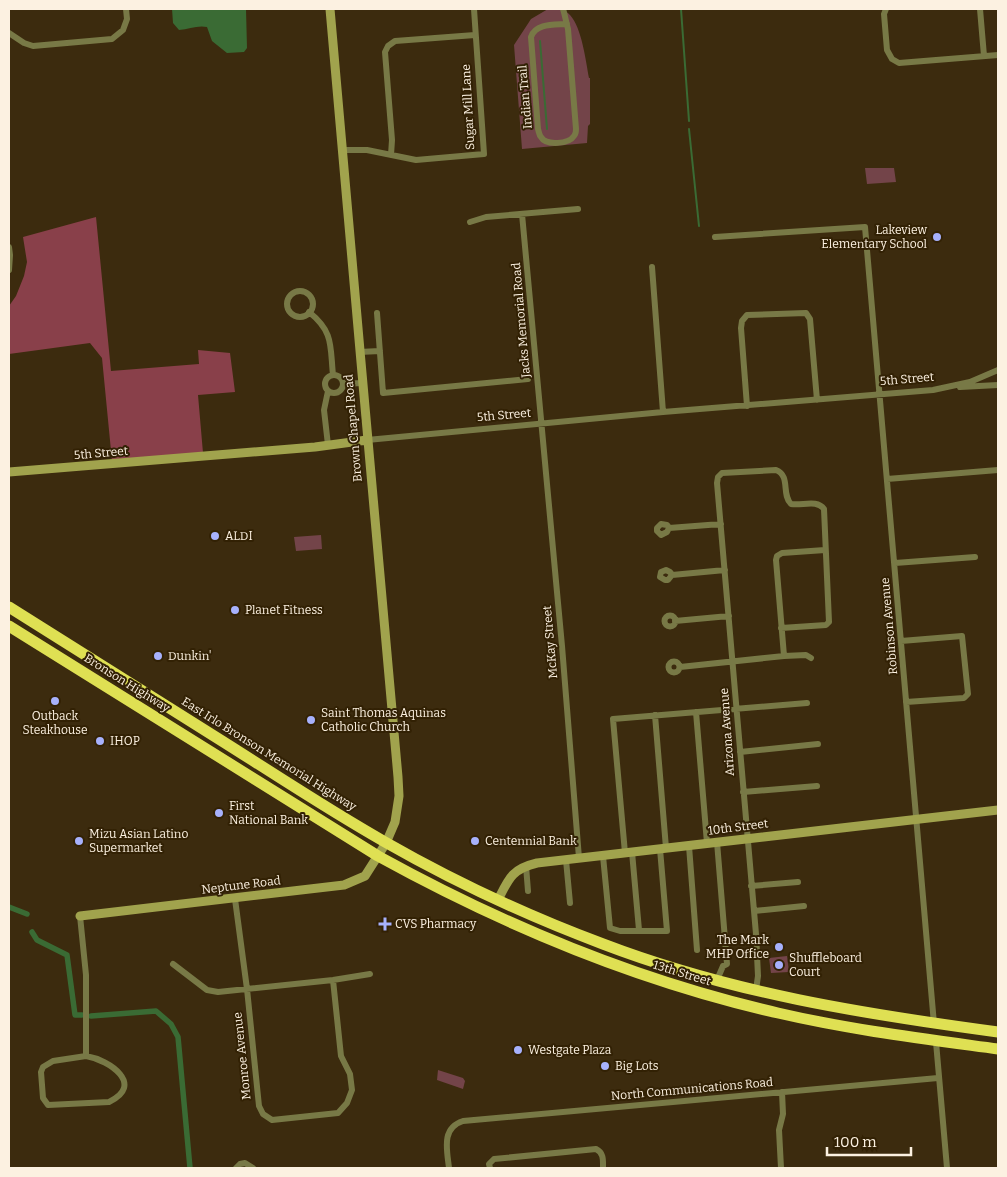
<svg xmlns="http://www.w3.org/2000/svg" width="1007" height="1177" viewBox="0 0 1007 1177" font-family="Bitter,serif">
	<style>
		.green { fill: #734449 }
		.forest { fill: #89404a }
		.water { fill: #3a6b34 }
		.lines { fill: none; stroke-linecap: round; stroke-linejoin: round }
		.stream { stroke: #3a6b34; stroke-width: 2 }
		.canal { stroke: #3a6b34; stroke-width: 5.5 }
		.street { stroke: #787946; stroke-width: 6 }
		.secondary { stroke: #a1a34d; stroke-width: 9 }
		.highway { stroke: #dfe053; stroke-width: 11 }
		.poi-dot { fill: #a7b1fc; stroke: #322104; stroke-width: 2 }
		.labels { text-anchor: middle; stroke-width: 4; stroke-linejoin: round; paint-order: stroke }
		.street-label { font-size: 12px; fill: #fcf1e1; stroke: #322104 }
		.poi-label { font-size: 12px; fill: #fcf1e1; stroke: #322104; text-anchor: start }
	</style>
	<rect width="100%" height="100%" fill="#3c2b0e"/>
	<path class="green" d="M 548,9 C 556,9 565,9 570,15 C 582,28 586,62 589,78 L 590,78 L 590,124 L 588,126 L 587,143 L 522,149 L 514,45 L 531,19 Z
		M 865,168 L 894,168 L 896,182 L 867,184 Z
		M 321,535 L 322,549 L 296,551 L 294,537 Z
		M 787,956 L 789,972 L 771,973 L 769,958 Z
		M 438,1070 L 463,1078 L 465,1081 L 463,1089 L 437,1080 Z"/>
	<path class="forest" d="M 96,217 L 111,371 L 199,364 L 198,350 L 230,353 L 235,392 L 198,395 L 203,453 L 112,461 L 102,358 L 90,343 L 9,354 L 9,306 L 16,296 L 24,276 L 27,262 L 23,237 Z"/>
	<path class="water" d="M 172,9 L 246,9 L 247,48 L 244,52 L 227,53 L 212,41 L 207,27 C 198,25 189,29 179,30 L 173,23 Z"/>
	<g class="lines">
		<path class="stream" d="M 681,9 L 689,121
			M 540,41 L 547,129
			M 689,129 L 699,226"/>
		<path class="canal" d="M 9,907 L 27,914
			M 32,932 L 37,940 L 67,955 L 75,1015 L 82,1015
			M 91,1016 L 156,1011 L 171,1024 L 178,1037 L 190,1168"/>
		<path class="street" d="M 563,9 C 565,15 566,22 568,29 L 576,129 C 576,131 575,135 574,136 C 569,144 546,146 541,137 C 539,135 539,132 538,129 L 531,37 C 536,23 554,25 567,24
			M 886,9 L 884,14 L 887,50 L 892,59 L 899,63 L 998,55
			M 980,9 L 984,56
			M 9,33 L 24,43 L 33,46 L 112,39 L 123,30 L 127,19 L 126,9
			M 343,150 L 367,150 L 416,160 L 484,154 L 474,9
			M 391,155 L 392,140 L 385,52 L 388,46 L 395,41 L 475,35
			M 522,214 L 562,646 L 579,858
			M 470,222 L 486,217 L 578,209
			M 715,237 L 865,227 L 934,1024
			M 9,247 L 10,255 L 9,270
			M 652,267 L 663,412
			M287 304a13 13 0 1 1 26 0a13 13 0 1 1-26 0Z
			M 309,312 C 334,332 330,346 333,375
			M 377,313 L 383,393 L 528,379
			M 359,352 L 380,351
			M325 384a9 9 0 1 1 18 0a9 9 0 1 1-18 0Z
			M 343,384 L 362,383
			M 960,387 L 998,385
			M 328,391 L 324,410 L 328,445
			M 747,406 L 741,328 L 742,321 L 747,315 L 806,313 L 810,319 L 817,400
			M 367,440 L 663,412 L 933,390 L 970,382 L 998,370
			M 887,479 L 998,470
			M 669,528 L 667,532 L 661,535 L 657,531 L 657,528 L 661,524 L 667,525 L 669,528 L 721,524
			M 895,563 L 975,557
			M 672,575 L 668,580 L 665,580 L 660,577 L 661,572 L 666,570 L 670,572 L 672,575 L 725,570
			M664.5 621a5.5 5.5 0 1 1 11 0a5.5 5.5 0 1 1-11 0Z
			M 675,621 L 729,616
			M 901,641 L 962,636 L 968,694 L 964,698 L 906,702
			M 784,656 L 776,560 L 777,556 L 782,553 L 825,550
			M668.5 667a5.5 5.5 0 1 1 11 0a5.5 5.5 0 1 1-11 0Z
			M 680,667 L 784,656 L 806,655 L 811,658
			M 696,712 L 707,843
			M 655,715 L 666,848
			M 740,752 L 818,744
			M 743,792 L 817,786
			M 689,846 L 697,950
			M 632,852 L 639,930
			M 625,853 L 613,719 L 807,703
			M 603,856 L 610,928 L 620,931 L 667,931 L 660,849
			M 566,860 L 570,903
			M 526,866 L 528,891
			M 751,886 L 798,882
			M 235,899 L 247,989 L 259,1106 L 263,1114 L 272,1120 L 338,1113 L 347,1103 L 352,1090 L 350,1074 L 341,1056 L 333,980
			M 754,911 L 804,906
			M 80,916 L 86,975 L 86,1056
			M 173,964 L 207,990 L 218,992 L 333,980 L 370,974
			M 717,980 L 723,966 L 727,964 L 717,842
			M 756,990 L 758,976 L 756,934 L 717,483 L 718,477 L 722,473 L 776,470 C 791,476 781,494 791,504 C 802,506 817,499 824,509 L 829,622 L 826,625 L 781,628
			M 936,1042 L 947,1168
			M 86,1056 C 110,1060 145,1085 109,1102 L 48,1105 L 43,1098 L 41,1072 L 43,1067 L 53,1061 Z
			M 236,1168 L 240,1164 L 245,1163 L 253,1168
			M 449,1168 C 447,1150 441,1128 463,1121 L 938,1078
			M 490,1168 L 489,1164 L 494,1159 L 596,1149 C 604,1153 603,1160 603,1168
			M 781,1168 L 779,1130 L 783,1114 L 782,1092"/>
		<path class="secondary" d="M 9,472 L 315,447 L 367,440
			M 498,900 C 509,878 512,869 537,863 L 998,810
			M 80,916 L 344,885 L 365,876 L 386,843 L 395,822 L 399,796 L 398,777 C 373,521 354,265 330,9"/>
		<path class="highway" d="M 9,607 C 80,651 151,696 222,741 C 276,775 330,811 385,842 C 455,882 528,916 603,944 C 731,993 864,1014 998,1032
			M 9,626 L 378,856 C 505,926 637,981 778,1013 C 851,1030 925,1039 998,1049"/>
	</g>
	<g class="poi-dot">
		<circle cx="937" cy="237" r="5"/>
		<circle cx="215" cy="536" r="5"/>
		<circle cx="235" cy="610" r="5"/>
		<circle cx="158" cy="656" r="5"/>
		<circle cx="55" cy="701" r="5"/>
		<circle cx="311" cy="720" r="5"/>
		<circle cx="100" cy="741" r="5"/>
		<circle cx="219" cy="813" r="5"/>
		<circle cx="79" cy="841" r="5"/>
		<circle cx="475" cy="841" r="5"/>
		<path d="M382.5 916.5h5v5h5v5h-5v5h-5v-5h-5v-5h5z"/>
		<circle cx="779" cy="947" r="5"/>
		<circle cx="779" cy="965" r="5"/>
		<circle cx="518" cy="1050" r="5"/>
		<circle cx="605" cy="1066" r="5"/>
	</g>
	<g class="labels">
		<g class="street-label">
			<text transform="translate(525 97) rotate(-95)" y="4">Indian Trail</text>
			<text transform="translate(468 107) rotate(-93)" y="4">Sugar Mill Lane</text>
			<text transform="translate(521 320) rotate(-95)" y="4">Jacks Memorial Road</text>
			<text transform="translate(907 379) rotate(-5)" y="4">5th Street</text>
			<text transform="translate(504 415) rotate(-5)" y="4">5th Street</text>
			<text transform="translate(353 428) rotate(-95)" y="4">Brown Chapel Road</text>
			<text transform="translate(101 453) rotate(-5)" y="4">5th Street</text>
			<text transform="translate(889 626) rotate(-95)" y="4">Robinson Avenue</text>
			<text transform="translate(550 642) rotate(-95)" y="4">McKay Street</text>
			<text transform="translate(127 683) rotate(32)" y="4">Bronson Highway</text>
			<text transform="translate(727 732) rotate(-94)" y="4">Arizona Avenue</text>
			<text transform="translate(269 754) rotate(32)" y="4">East Irlo Bronson Memorial Highway</text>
			<text transform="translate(738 827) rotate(-7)" y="4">10th Street</text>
			<text transform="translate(241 885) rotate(-7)" y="4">Neptune Road</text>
			<text transform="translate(682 973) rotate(17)" y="4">13th Street</text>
			<text transform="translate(242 1056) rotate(-96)" y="4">Monroe Avenue</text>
			<text transform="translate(692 1089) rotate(-5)" y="4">North Communications Road</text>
		</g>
		<g class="poi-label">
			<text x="927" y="234" text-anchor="end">Lakeview<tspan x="927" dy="14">Elementary School</tspan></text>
			<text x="225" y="540">ALDI</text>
			<text x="245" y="614">Planet Fitness</text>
			<text x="168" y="660">Dunkin'</text>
			<text x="321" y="717">Saint Thomas Aquinas<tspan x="321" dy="14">Catholic Church</tspan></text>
			<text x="55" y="720" text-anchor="middle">Outback<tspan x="55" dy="14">Steakhouse</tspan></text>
			<text x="110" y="745">IHOP</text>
			<text x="229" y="810">First<tspan x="229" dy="14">National Bank</tspan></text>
			<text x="89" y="838">Mizu Asian Latino<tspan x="89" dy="14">Supermarket</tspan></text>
			<text x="485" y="845">Centennial Bank</text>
			<text x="395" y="928">CVS Pharmacy</text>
			<text x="769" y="944" text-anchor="end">The Mark<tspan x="769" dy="14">MHP Office</tspan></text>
			<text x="789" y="962">Shuffleboard<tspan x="789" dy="14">Court</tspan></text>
			<text x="528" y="1054">Westgate Plaza</text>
			<text x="615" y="1070">Big Lots</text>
		</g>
	</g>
	<rect width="1007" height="1177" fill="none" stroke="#fcf1e1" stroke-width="20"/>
	<path d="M827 1147v8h84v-8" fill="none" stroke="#fcf1e1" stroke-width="2.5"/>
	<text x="834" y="1147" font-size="15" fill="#fcf1e1" stroke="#322104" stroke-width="4" paint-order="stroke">100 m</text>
</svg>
